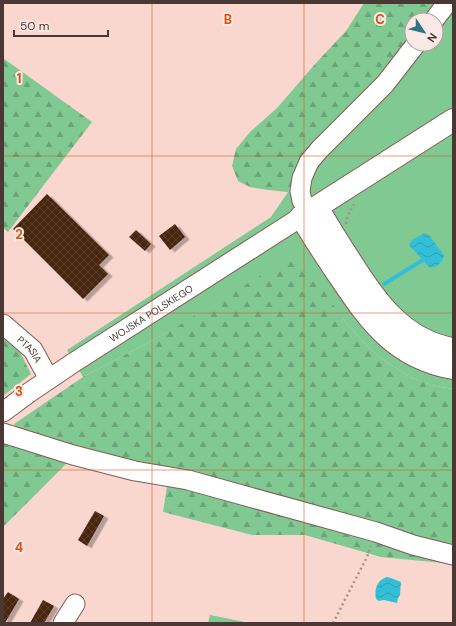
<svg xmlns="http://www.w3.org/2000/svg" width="456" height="626" viewBox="0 0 456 626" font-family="'DM Sans',sans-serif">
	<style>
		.green { fill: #80c993 }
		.forest { fill: url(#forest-firs) }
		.water { fill: url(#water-waves) }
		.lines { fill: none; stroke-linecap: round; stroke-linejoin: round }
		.stream { stroke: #33c0d7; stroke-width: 4 }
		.building { fill: url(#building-cross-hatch); filter: url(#shadow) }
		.minor-casing { stroke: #805b53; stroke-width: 21 }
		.major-casing { stroke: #805b53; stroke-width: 24 }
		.highway-casing { stroke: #805b53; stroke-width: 24 }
		.path { stroke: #ab908a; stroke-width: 2.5; stroke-dasharray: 2 3; stroke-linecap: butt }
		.minor { stroke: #fff; stroke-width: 19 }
		.major { stroke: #fff; stroke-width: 22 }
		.highway { stroke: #fff; stroke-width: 22 }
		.grid { fill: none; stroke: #d05412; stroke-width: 1; stroke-opacity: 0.55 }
		.labels { text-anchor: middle; stroke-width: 4; stroke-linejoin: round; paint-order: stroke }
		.street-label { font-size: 10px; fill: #493834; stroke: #fae8e5 }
		.grid-label { font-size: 13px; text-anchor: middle; font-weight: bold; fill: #d05412; stroke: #fae8e5; stroke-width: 4; stroke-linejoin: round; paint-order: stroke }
	</style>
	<defs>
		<pattern id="forest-firs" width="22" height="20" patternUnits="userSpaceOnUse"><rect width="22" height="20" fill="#80c993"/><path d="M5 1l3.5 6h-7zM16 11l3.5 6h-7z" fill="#6ba479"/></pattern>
		<pattern id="water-waves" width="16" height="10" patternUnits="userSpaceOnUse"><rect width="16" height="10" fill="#33c0d7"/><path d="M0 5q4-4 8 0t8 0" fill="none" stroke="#2d9daf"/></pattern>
		<pattern id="building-cross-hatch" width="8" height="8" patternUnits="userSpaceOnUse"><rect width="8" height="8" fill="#472611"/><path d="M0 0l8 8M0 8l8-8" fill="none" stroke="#5a3e2c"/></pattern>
		<filter id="shadow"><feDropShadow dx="4.5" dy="2.5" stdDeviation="0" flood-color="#0004"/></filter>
	</defs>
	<rect width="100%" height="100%" fill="#f9d7cf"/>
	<path class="green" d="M 453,3 L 453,389 L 431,385 L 410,377 L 382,359 L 369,348 L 342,318 L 168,332 L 83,377 L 67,350 L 271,217 L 288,192 L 307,158 L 412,44 L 436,44 L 436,20 Z
		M 210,615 L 250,623 L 208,623 Z"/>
	<path class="forest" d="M 364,3 L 442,3 L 430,20 L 412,20 L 412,43 L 307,158 L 288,192 L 268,190 L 250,187 L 238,181 L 232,166 L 236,149 L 250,132 L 277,108 L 316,63 L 346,31 Z
		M 3,58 L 92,122 L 8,232 L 3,228 Z
		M 296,257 L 305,261 L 342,318 L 369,348 L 382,359 L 410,377 L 431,385 L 453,389 L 453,564 L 381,557 L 305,535 L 252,535 L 163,512 L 169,474 L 22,434 L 14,424 L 83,377 L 168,332 L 289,258 Z
		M 3,330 L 14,340 L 31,374 L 3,396 Z
		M 3,440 L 70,460 L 3,527 Z"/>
	<path class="water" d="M 425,233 L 429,235 L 444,255 C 443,262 436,269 429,267 L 409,245 L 412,240 Z
		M 387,577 L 391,578 L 401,582 L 400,595 L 398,598 L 397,603 L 384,600 L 379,601 L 376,599 C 374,589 377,580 387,577 Z"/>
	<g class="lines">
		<path class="stream" d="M 384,284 L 423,260"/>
	</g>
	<path class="building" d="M 47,194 L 109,255 L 99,265 L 108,274 L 83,299 L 13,229 Z
		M 175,224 L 185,237 L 170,250 L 159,236 Z
		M 136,230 L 151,244 L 145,251 L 129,237 Z
		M 95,511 L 104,516 L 87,546 L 78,540 Z
		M 8,592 L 19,599 L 5,623 L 3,623 L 3,599 Z
		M 43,600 L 54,606 L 44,623 L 30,623 Z"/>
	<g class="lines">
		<g class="minor-casing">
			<g id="minor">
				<path d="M 434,20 L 447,3"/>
				<path d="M 309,212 L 302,201 L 300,191 L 302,178 L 309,162 L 319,150 L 385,84 L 416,44"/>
				<path id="s1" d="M 3,324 L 33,350 L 49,379"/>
				<path id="s2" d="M 3,412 L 30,392 L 73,363 L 301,217"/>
				<path d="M 3,433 L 73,455 L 135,471 L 188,480 L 376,532 L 413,545 L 453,555"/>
				<path d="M 63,623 L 75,604"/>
			</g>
		</g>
		<g class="major-casing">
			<path id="major" d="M 301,217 L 453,120"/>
		</g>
		<g class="highway-casing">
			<path id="highway" d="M 317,207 C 328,226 339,244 351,262 C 376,302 404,341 453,349
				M 301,217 C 314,237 326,257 340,277 C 370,322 396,358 453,368"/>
		</g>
		<path class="path" d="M 346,224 C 347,216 350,211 354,204
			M 333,623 L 367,557 L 371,546"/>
		<use href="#minor" class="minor"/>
		<use href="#major" class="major"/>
		<use href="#highway" class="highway"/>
	</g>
	<path class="grid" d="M 152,3 L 152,623M 304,3 L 304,623M 3,156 L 453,156M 3,313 L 453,313M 3,470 L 453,470"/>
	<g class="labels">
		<g class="street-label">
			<text dy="4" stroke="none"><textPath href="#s2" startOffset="178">WOJSKA POLSKIEGO</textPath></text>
			<text dy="4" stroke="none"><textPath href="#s1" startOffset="37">PTASIA</textPath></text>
		</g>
	</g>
	<g class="grid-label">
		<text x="228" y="24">B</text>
		<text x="380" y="24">C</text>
		<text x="19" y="83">1</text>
		<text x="19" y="239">2</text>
		<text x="19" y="396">3</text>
		<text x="19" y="552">4</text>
	</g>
	<rect width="456" height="626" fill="none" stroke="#493834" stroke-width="8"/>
	<g transform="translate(424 32) rotate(125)"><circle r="19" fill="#fae8e5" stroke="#b3a29e"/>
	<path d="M0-3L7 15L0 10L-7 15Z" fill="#2e7582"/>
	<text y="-6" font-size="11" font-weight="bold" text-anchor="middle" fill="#493834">N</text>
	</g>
	<path d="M14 30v6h94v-6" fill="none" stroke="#493834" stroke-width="2"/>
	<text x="20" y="30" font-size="12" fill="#493834" stroke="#fae8e5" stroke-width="3" paint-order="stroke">50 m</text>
</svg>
